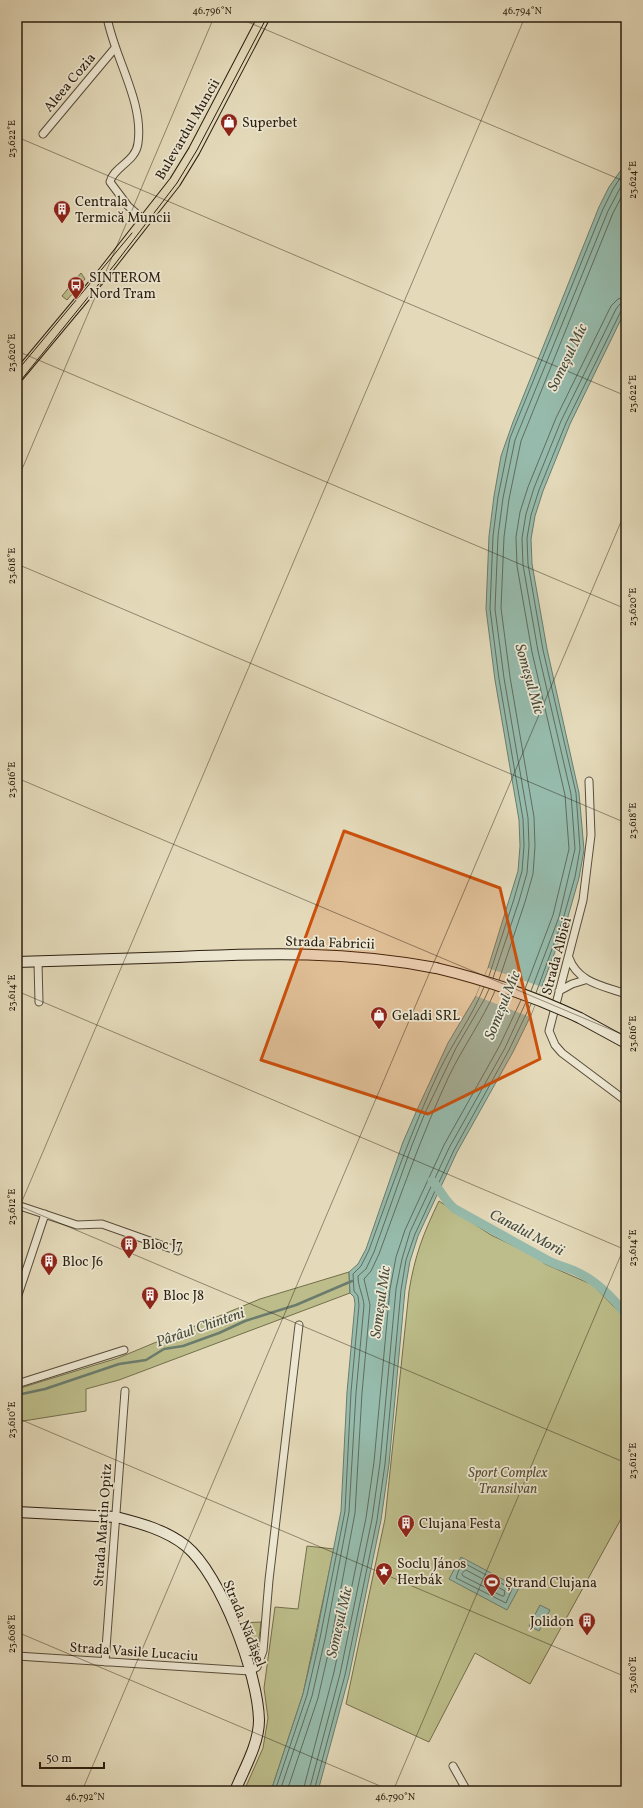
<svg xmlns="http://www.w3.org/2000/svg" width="643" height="1808" viewBox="0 0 643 1808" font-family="Vollkorn,serif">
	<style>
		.green { fill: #bcbd8a; stroke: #736e4c }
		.water { fill: #96bbac; stroke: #6b7c6d }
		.pier { fill: #e4daba }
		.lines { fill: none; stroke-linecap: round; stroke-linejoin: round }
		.shore { stroke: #606c5e; stroke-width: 1 }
		.stream { stroke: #6b7c6d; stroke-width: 2.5 }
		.canal { stroke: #96bbac; stroke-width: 9 }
		.street-casing { stroke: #584d3a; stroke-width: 9 }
		.secondary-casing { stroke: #2a1e0f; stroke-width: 12 }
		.primary-casing { stroke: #2a1e0f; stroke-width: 13 }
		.street { stroke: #ede7d2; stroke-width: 7 }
		.secondary { stroke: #ede7d2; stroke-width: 10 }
		.primary { stroke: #e4daba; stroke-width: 11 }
		.tram { stroke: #2a1e0f; stroke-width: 1 }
		.secondary-bridge-casing { stroke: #2a1e0f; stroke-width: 12; stroke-linecap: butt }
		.secondary-bridge { stroke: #ede7d2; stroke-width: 10 }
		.marked { fill: #cc500c; fill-opacity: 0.2; stroke: #cc500c; stroke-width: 3; stroke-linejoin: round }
		.ticks { fill: none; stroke: #2a1e0f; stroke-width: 1; stroke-opacity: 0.45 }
		.labels { text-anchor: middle; stroke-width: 3.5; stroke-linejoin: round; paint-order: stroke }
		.street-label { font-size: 14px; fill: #2a1e0f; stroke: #ede7d2 }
		.poi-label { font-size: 14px; fill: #2a1e0f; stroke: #ede7d2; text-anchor: start }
		.park-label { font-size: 14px; font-style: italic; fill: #564e34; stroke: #ede7d2 }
		.water-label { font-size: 15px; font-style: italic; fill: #4a4d3e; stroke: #ede7d2 }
		.neatline { fill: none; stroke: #2a1e0f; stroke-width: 1.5 }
		.ticks-label { font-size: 10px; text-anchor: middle; fill: #2a1e0f }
	</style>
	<rect width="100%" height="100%" fill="#e4daba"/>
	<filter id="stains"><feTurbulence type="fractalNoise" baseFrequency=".005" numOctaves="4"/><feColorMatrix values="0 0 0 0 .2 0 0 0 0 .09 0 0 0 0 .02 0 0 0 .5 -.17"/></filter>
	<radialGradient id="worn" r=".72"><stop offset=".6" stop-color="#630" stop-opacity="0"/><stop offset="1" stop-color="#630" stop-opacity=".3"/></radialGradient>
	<path class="green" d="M 81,273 L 85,279 L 67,300 L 62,296 Z
		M 439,1201 L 491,1235 L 535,1256 L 545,1264 L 593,1285 L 620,1313 L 626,1322 L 626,1510 L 530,1684 L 475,1653 L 429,1742 L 346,1704 L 385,1519 L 409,1291 C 415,1255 423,1234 439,1201 Z
		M 349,1272 L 350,1293 L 119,1380 L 86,1389 L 86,1411 L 17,1422 L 17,1389 L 118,1358 L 260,1299 Z
		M 307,1546 L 334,1549 L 303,1694 L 271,1791 L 244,1791 L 263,1748 L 268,1718 L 264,1688 L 275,1607 L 298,1609 Z
		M 261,1622 L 257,1656 L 255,1660 L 252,1661 L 241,1623 Z"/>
	<path class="water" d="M 626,163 L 626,309 L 570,424 L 543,491 L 535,516 L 531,539 L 532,564 L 547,649 L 579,793 L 584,850 L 579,878 L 567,920 L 531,1015 L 513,1052 L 457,1152 L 418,1236 L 410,1261 L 405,1290 L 389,1464 L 381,1520 L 349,1676 L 318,1791 L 271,1791 L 303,1694 L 316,1638 L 341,1511 L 347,1392 L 355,1304 L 354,1297 L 350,1293 L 349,1272 L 358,1264 L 366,1249 L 403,1142 L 417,1110 L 448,1043 L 476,996 L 488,968 L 518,871 L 520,846 L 519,820 L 495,680 L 486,609 L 489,536 L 494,496 L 501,456 L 513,422 L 599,207 L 609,187 Z
		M 461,1557 L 519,1588 L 507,1610 L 449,1579 Z
		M 540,1605 L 550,1610 L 539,1631 L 529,1626 Z"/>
	<path class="pier" d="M 488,968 L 542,987 L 530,1017 L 476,996 Z"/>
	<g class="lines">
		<path class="shore" d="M 489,976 L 514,899 L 522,871 L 524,846 L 523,819 L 499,679 L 490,609 L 493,536 L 498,497 L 510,438 L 603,209 L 613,189 L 626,169
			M 493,978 L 519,901 L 527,873 L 529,846 L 528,818 L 504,678 L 495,609 L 498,536 L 503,498 L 515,440 L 608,211 L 626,177
			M 499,980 L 525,902 L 533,874 L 535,846 L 534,817 L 510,677 L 501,608 L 504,537 L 509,499 L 521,441 L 613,213 L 626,188
			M 525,989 L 553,915 L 569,849 L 565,795 L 532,652 L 517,566 L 516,537 L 520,512 L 528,487 L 556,418 L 611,306 L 618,299 L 626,297
			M 531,991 L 559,917 L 575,849 L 571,794 L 538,651 L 523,565 L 522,538 L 526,514 L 534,488 L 561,421 L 616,309 L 620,304 L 626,303
			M 536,993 L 563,919 L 575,877 L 580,849 L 576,793 L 543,650 L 528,564 L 527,538 L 531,515 L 539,490 L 566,423 L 621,311 L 626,308
			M 464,1563 L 512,1589 L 506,1603 L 456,1578 L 461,1564 Z
			M 466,1570 L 505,1591 L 504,1596 L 502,1596 L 463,1576 L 462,1574 Z
			M 275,1791 L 307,1695 L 320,1638 L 345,1511 L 351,1392 L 359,1305 L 358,1296 L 354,1291 L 353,1274 L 361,1266 L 369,1250 C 391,1189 412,1129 439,1071 C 453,1042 472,1017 484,987
			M 280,1791 L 312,1696 L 325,1639 L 349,1512 L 356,1393 L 364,1305 C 363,1295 358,1287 358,1276 L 366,1269 L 374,1252 L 412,1145 L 425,1113 L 456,1048 L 484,1000 L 489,989
			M 287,1791 L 318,1698 L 331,1641 L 355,1513 L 362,1393 L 370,1305 L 364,1279 L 371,1271 L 379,1254 C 401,1194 422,1134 449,1076 C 463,1047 482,1021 495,991
			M 303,1791 L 334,1672 L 366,1518 L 374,1462 L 390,1289 L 396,1257 L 405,1230 L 444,1145 L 500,1045 L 521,1000
			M 309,1791 L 340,1674 L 372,1519 L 380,1463 L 396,1289 L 402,1259 L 410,1232 L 449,1148 L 505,1048 L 526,1002
			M 314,1791 L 345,1675 L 377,1520 L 385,1464 L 401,1290 L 406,1260 L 415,1234 L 454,1150 L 509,1050 L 531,1004"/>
		<path class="stream" d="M 17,1395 L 45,1389 L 119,1364 L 146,1360 L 164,1349 L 183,1346 L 219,1333 L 245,1321 L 296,1305 L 352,1281"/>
		<path class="canal" d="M 432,1181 C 441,1190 445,1202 455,1209 C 486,1226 516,1243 547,1260 C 556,1265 566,1267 575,1271 C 597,1281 612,1296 626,1315"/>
		<g class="street-casing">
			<path id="street" d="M 107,17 C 114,57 144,102 138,143 C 136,162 113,167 110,182 L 128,206 L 145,221
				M 43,134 L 115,48
				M 589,781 L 591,835 L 583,900 L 549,1031 L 555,1045 L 562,1053 L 626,1101
				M 569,958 C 578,983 604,986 626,994
				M 38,962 L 39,1002
				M 559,991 L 572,984 L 585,980
				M 17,1205 L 77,1225 L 102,1224 L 178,1251
				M 17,1298 L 45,1214
				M 17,1384 L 124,1350
				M 17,1656 L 250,1671 L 257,1667 L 263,1651 L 269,1580 L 299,1325
				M 105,1662 L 125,1391
				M 453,1766 L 467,1791
				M 17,1789 L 45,1791"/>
		</g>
		<g class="secondary-casing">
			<path id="secondary" d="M 17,962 C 71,960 124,959 178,957 C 267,953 348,951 436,968
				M 580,1018 L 626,1043
				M 17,1512 L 116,1517 C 140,1523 166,1530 186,1546 C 221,1575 258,1674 259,1720 C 259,1744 244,1769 235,1791"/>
		</g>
		<g class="primary-casing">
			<path id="primary" d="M 17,377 L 102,275 L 175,182 L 194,151 L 264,17"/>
		</g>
		<use href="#street" class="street"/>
		<use href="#secondary" class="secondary"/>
		<use href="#primary" class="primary"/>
		<path class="tram" d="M 17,371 L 132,233
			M 17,385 L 115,264 L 177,183 L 197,150 L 267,17"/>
		<g class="secondary-bridge-casing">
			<path id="secondary-bridge" d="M 436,968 C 486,980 533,996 580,1018"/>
		</g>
		<use href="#secondary-bridge" class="secondary-bridge"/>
	</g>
	<path class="marked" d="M 344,831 L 500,888 L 540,1059 L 428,1114 L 261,1060 Z"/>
	<path class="ticks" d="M 236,17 L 626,182M 17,137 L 626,396M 17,351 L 626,609M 17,481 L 214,17M 17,564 L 626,823M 17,778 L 626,1036M 17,991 L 626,1250M 17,1205 L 626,1463M 17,1213 L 525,17M 17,1418 L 626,1677M 17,1632 L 392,1791M 82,1791 L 626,510M 393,1791 L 626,1243"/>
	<defs>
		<g id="shop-pin" transform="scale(0.9)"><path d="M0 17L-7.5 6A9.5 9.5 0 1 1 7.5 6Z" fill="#8f2418" stroke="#ede7d2"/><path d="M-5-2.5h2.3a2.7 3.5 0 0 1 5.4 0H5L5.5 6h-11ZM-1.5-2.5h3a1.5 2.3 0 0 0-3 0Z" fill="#fff"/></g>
		<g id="building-pin" transform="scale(0.9)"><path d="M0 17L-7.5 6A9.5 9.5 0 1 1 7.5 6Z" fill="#8f2418" stroke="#ede7d2"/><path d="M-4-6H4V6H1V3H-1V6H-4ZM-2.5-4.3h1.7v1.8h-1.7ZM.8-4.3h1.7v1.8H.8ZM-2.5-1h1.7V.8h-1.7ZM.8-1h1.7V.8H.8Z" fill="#fff"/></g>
		<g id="bus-pin" transform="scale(0.9)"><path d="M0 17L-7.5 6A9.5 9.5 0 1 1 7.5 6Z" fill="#8f2418" stroke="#ede7d2"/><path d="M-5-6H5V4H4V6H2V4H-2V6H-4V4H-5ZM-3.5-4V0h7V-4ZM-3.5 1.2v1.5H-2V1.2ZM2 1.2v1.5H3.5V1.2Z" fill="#fff"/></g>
		<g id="sight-pin" transform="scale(0.9)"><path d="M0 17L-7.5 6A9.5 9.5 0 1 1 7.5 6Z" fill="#8f2418" stroke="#ede7d2"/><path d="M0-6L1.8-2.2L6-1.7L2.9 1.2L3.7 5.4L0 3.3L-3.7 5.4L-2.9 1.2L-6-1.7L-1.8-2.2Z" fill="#fff"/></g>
		<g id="stadium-pin" transform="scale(0.9)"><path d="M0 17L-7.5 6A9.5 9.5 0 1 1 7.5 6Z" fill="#8f2418" stroke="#ede7d2"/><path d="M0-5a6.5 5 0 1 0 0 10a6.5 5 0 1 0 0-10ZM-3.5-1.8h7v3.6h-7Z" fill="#fff"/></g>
	</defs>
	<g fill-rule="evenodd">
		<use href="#shop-pin" x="229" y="122"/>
		<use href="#building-pin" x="62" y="209"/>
		<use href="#bus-pin" x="76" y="285"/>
		<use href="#shop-pin" x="379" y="1015"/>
		<use href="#building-pin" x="129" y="1244"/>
		<use href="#building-pin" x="49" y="1261"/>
		<use href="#building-pin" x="150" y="1295"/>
		<use href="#building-pin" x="406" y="1523"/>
		<use href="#sight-pin" x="384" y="1571"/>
		<use href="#stadium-pin" x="492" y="1582"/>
		<use href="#building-pin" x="587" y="1621"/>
	</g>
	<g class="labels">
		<g class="street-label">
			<text transform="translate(69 82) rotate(-50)" y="5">Aleea Cozia</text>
			<text transform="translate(187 129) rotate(-60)" y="5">Bulevardul Muncii</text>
			<text transform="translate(330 942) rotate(2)" y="5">Strada Fabricii</text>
			<text transform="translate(556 956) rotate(-75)" y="5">Strada Albiei</text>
			<text transform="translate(102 1525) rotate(-86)" y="5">Strada Martin Opitz</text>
			<text transform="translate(245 1623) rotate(68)" y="5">Strada Nădășel</text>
			<text transform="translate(134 1651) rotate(4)" y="5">Strada Vasile Lucaciu</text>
		</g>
		<g class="poi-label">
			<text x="242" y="127">Superbet</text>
			<text x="75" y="206">Centrala<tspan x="75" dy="16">Termică Muncii</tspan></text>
			<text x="89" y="282">SINTEROM<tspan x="89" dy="16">Nord Tram</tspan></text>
			<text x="392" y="1020">Geladi SRL</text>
			<text x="142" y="1249">Bloc J7</text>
			<text x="62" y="1266">Bloc J6</text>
			<text x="163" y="1300">Bloc J8</text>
			<text x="419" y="1528">Clujana Festa</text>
			<text x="397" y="1568">Soclu János<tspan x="397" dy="16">Herbák</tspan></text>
			<text x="505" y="1587">Ștrand Clujana</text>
			<text x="574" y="1626" text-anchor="end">Jolidon</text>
		</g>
		<g class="park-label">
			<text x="508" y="1477">Sport Complex<tspan x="508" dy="16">Transilvan</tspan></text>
		</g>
		<g class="water-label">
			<text transform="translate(567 357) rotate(-64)" y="5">Someșul Mic</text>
			<text transform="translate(530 679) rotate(74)" y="5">Someșul Mic</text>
			<text transform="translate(502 1005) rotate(-68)" y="5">Someșul Mic</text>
			<text transform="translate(527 1232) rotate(28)" y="5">Canalul Morii</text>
			<text transform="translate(380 1302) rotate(-82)" y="5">Someșul Mic</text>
			<text transform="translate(200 1327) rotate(-19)" y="5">Pârâul Chinteni</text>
			<text transform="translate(339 1622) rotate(-77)" y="5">Someșul Mic</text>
		</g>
	</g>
	<rect width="643" height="1808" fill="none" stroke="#e4daba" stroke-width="44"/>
	<path d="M40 1762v6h64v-6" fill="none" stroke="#2a1e0f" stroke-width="2"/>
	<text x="46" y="1762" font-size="12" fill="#2a1e0f" stroke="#ede7d2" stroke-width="3" paint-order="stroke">50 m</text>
	<rect x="22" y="22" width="599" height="1764" class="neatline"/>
	<g class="ticks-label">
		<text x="212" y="14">46.796°N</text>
		<text x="522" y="14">46.794°N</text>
		<text transform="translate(11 139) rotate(-90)" y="4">23.622°E</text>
		<text transform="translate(632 180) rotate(-90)" y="4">23.624°E</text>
		<text transform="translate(11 353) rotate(-90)" y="4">23.620°E</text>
		<text transform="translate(632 394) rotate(-90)" y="4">23.622°E</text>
		<text transform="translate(11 566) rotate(-90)" y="4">23.618°E</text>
		<text transform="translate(632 607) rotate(-90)" y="4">23.620°E</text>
		<text transform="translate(11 780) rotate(-90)" y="4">23.616°E</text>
		<text transform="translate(632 821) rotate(-90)" y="4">23.618°E</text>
		<text transform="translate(11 993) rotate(-90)" y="4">23.614°E</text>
		<text transform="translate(632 1034) rotate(-90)" y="4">23.616°E</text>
		<text transform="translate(11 1207) rotate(-90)" y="4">23.612°E</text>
		<text transform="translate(632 1248) rotate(-90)" y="4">23.614°E</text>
		<text transform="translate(11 1420) rotate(-90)" y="4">23.610°E</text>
		<text transform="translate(632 1461) rotate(-90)" y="4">23.612°E</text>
		<text transform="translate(11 1634) rotate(-90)" y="4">23.608°E</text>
		<text transform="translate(632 1675) rotate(-90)" y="4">23.610°E</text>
		<text x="85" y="1800">46.792°N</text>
		<text x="395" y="1800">46.790°N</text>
	</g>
	<rect width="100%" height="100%" filter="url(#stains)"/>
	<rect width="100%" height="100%" fill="url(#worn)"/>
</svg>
